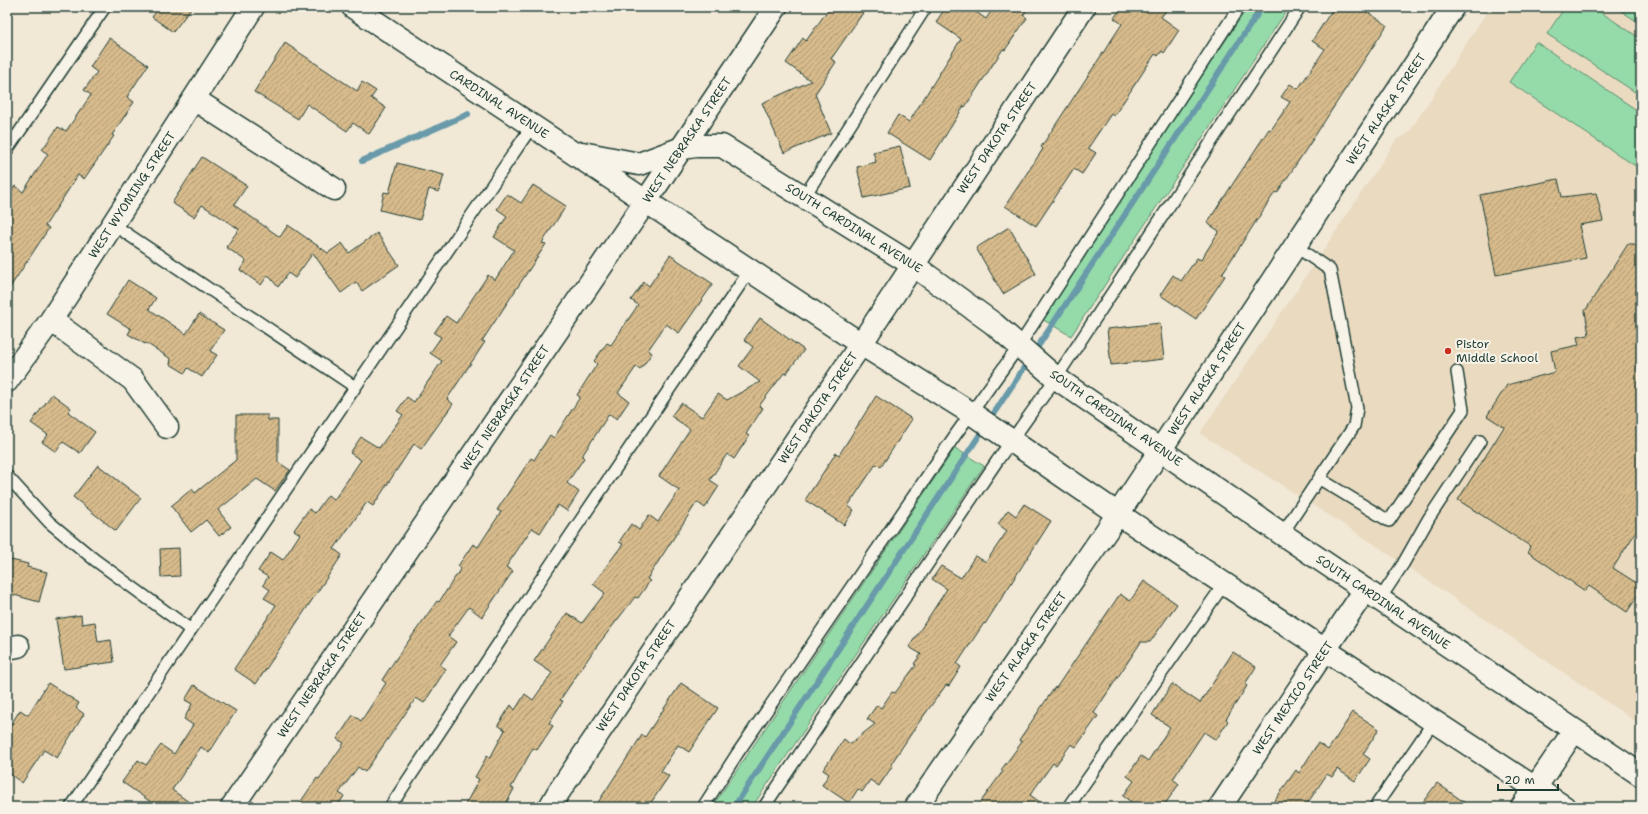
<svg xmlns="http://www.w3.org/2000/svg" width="1648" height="814" viewBox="0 0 1648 814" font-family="'Shantell Sans',sans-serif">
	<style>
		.built { fill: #e9dac0 }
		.park { fill: #95dba9; stroke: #5a8c6e }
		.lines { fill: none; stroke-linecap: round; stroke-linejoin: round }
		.stream { stroke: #689aaa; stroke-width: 6 }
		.building { fill: url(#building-hatch); stroke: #1f3d34 }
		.service-casing { stroke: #1f3d34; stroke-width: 14 }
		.minor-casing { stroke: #1f3d34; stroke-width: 25 }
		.tertiary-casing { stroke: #1f3d34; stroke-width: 25 }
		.secondary-casing { stroke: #1f3d34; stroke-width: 25 }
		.service { stroke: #f7f3e8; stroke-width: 11 }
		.minor { stroke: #f7f3e8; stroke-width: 22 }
		.tertiary { stroke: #f7f3e8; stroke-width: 22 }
		.secondary { stroke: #f7f3e8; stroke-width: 22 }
		.poi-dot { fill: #c8321e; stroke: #f7f3e8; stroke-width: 1.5 }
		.labels { text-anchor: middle; stroke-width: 4; stroke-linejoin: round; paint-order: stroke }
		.street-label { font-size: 12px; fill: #1f3d34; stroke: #f7f3e8 }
		.poi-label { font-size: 12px; fill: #1f3d34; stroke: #f7f3e8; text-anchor: start }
	</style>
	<defs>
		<pattern id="building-hatch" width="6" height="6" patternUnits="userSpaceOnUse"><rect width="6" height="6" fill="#d7bb8c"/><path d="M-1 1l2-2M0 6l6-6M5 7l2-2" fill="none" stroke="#ae9973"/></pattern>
	</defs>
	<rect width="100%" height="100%" fill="#f1e8d6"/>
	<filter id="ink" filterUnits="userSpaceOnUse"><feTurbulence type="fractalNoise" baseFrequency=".025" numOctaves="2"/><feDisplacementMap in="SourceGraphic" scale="8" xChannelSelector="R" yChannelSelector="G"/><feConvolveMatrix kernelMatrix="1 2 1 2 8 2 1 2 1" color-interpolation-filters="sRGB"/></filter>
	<g filter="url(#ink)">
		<path class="built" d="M 1490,7 L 1641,7 L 1641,725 L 1365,538 L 1201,434 L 1202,430 L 1309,272 L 1397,139 L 1408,134 Z"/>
		<path class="park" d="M 1248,7 L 1289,7 L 1071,336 L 1040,318 Z
			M 1565,7 L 1593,7 L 1641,39 L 1641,96 L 1547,34 Z
			M 1615,7 L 1641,7 L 1641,24 Z
			M 1536,42 L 1641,113 L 1641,161 L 1637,167 L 1509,82 Z
			M 955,448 L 984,466 L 752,807 L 712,807 Z"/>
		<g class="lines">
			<path class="stream" d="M 362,161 L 468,114
				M 734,807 L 1262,7"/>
		</g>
		<path class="building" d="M 160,7 L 192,7 L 173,32 L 152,17 Z
			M 830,7 L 867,7 L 831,59 L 836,62 L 815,94 L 831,133 L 784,153 L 762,103 L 811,81 L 786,63 L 803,38 L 806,41 Z
			M 946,7 L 969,7 L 986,19 L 994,7 L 1029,7 L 1023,15 L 1027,18 L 1005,50 L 1003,49 L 965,107 L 964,106 L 930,160 L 887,133 L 898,115 L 909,122 L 961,39 L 936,22 Z
			M 1122,7 L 1169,7 L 1161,17 L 1179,30 L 1164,53 L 1162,51 L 1158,56 L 1155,54 L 1114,116 L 1111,114 L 1088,148 L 1096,153 L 1082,174 L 1074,169 L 1036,226 L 1005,206 L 1043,149 L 1041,147 L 1122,24 L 1114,18 Z
			M 1334,7 L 1360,7 L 1387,25 L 1311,142 L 1277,193 L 1275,192 L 1222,274 L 1225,276 L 1196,319 L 1160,295 L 1173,275 L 1181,281 L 1197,258 L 1201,260 L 1219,231 L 1207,223 L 1269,129 L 1271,130 L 1290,102 L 1281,97 L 1290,84 L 1298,89 L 1325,49 L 1312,41 Z
			M 109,38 L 148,65 L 127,97 L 134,102 L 112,135 L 114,136 L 84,179 L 78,175 L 45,226 L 49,228 L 7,292 L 7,197 L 15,186 L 23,192 L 48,154 L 42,150 L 58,127 L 66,131 L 91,95 L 84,90 L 97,72 L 90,67 Z
			M 285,43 L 357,91 L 362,82 L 376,91 L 371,98 L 386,108 L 369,134 L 353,123 L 347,131 L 307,104 L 298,119 L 254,92 Z
			M 900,146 L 910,188 L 864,198 L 857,167 L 876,162 L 873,152 Z
			M 202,157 L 247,186 L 234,205 L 280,237 L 288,225 L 328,253 L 342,243 L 349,253 L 377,233 L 399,265 L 362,291 L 356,282 L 341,293 L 313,253 L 295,278 L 288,273 L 278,287 L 268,275 L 261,285 L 240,270 L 246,261 L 226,247 L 239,229 L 202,205 L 194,217 L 172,203 Z
			M 397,163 L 444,175 L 439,192 L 429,189 L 420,220 L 380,210 L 384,192 L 389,193 Z
			M 1558,179 L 1562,197 L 1596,193 L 1603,221 L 1579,225 L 1586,258 L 1496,275 L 1480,195 Z
			M 533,185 L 566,206 L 542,243 L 546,244 L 482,341 L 485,342 L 447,399 L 453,404 L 421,449 L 414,444 L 373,506 L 367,502 L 334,549 L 342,555 L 256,684 L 234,669 L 276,605 L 264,598 L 270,590 L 263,585 L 268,577 L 258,571 L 271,552 L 283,560 L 300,534 L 294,530 L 309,509 L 315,513 L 328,495 L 334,500 L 361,460 L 350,453 L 361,437 L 379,448 L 403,415 L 397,411 L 407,397 L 414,402 L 442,361 L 430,353 L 441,337 L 434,333 L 446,316 L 456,323 L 488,275 L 495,280 L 514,250 L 494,237 L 507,216 L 497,209 L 507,194 L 521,203 Z
			M 1009,227 L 1036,274 L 1003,294 L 976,248 Z
			M 1628,244 L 1634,244 L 1641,248 L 1641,524 L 1613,568 L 1641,586 L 1641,591 L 1627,612 L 1589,586 L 1585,591 L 1528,552 L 1530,546 L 1458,500 L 1504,427 L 1487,416 L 1507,385 L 1555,372 L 1551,351 L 1579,345 L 1577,337 L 1589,335 L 1585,311 Z
			M 670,255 L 713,284 L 679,333 L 666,324 L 648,350 L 652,353 L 640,370 L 636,367 L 618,393 L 629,401 L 617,419 L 609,414 L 582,456 L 584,458 L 567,483 L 579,492 L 567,511 L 558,505 L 540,533 L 532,528 L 506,567 L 513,571 L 482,617 L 469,607 L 448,636 L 456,642 L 440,665 L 446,669 L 424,703 L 416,698 L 365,772 L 358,767 L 339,793 L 344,796 L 337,807 L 297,807 L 317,778 L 319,779 L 344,743 L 337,739 L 353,715 L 361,721 L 386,683 L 382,680 L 395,660 L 437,601 L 439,602 L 461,568 L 458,566 L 473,544 L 478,547 L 501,512 L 497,510 L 531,458 L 534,460 L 550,435 L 554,438 L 580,397 L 577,395 L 597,364 L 594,361 L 607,343 L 611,345 L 638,305 L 631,300 L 644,282 L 649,286 Z
			M 128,280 L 156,298 L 149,309 L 186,334 L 199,314 L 224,330 L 210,351 L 217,355 L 202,377 L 188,368 L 185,373 L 170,364 L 171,359 L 146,343 L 145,344 L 128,334 L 131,329 L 107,314 Z
			M 760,318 L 804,350 L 786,374 L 784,373 L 759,406 L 763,408 L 746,434 L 749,436 L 734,459 L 727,454 L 710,480 L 719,486 L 705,508 L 697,502 L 647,579 L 650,581 L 638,598 L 635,597 L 594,650 L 560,700 L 563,701 L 549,723 L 553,726 L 537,750 L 533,748 L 511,788 L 514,789 L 504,807 L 464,807 L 479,779 L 475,777 L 487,756 L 490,758 L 505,730 L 498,725 L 511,705 L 515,710 L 525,694 L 533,700 L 552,673 L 534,661 L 567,613 L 582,623 L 605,593 L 593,584 L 623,544 L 619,542 L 631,524 L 639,530 L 649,515 L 658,522 L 679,490 L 659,476 L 690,429 L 671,416 L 681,403 L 702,417 L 718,394 L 727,400 L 760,382 L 739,366 L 753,347 L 744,340 Z
			M 1160,323 L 1164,359 L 1111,365 L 1107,329 Z
			M 52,394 L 71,408 L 68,412 L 95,432 L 80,453 L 63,442 L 56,452 L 42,442 L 48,435 L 31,423 Z
			M 876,396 L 912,419 L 881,467 L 876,464 L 848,506 L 854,510 L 844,525 L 805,500 L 836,453 L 839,455 Z
			M 236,415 L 268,415 L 268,420 L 278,420 L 278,462 L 290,470 L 275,491 L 257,479 L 218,510 L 231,527 L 219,536 L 206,520 L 191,532 L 171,506 L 192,489 L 195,493 L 236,460 Z
			M 98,465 L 141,498 L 116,531 L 73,497 Z
			M 1024,504 L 1051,521 L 985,624 L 984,623 L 957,664 L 961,667 L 949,686 L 946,685 L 917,725 L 891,764 L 893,765 L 879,786 L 870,780 L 862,792 L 858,789 L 849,803 L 822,785 L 829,774 L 823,770 L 844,739 L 850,744 L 875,724 L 867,719 L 877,705 L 881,708 L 892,692 L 895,693 L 916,665 L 914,664 L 921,654 L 909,647 L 947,589 L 932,579 L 941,566 L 961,578 L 975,556 L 986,562 L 1007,531 L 998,524 L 1008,510 L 1016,516 Z
			M 179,548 L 180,576 L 161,577 L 160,549 Z
			M 7,559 L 28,564 L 27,567 L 47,572 L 39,602 L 7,593 Z
			M 1144,581 L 1177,604 L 1150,642 L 1141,642 L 1094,713 L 1098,716 L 1076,747 L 1071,744 L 1056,765 L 1053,763 L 1030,795 L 1047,807 L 977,807 L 1003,771 L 1001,770 L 1022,742 L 1019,740 L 1055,687 L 1056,688 L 1120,594 L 1130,601 Z
			M 81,615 L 82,624 L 95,622 L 98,642 L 111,640 L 114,662 L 64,669 L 56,619 Z
			M 1233,652 L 1256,667 L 1245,684 L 1247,686 L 1226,719 L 1228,721 L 1216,740 L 1204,732 L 1173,779 L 1179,784 L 1163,807 L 1138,807 L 1123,796 L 1134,781 L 1127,776 L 1141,756 L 1148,761 L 1170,727 L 1152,715 L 1172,684 L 1200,703 Z
			M 48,683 L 79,703 L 76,708 L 84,714 L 57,758 L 44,750 L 22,783 L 7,772 L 7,731 L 20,710 L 28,715 Z
			M 681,683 L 718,708 L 689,752 L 678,745 L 661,771 L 669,776 L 648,807 L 595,807 L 642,735 L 645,737 Z
			M 194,685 L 236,711 L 209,753 L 201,747 L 172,790 L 196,807 L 158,807 L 122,782 L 138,760 L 146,765 L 161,745 L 174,754 L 193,725 L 184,719 L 192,704 L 185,700 Z
			M 1353,712 L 1379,729 L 1363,754 L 1370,759 L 1355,781 L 1337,769 L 1332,777 L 1327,774 L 1305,807 L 1270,807 L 1296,770 L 1299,773 L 1318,743 L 1328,750 Z
			M 1437,783 L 1471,807 L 1419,807 Z"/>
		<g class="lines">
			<g class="service-casing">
				<path id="service" d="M 7,150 L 105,7
					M 804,197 L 926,7
					M 114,225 L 355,387
					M 7,476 L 49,522 L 95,560 L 191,630
					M 1320,479 L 1389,521 L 1463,410 L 1457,372
					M 1282,534 L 1354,426 L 1357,408 L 1330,270 L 1295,246
					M 1380,599 L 1403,564 L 1429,518 L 1480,441
					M 71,807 L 532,126
					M 390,807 L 551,564 L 750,270
					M 703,807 L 737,754 L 956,434 L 1019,346 L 1239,7
					M 764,807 L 997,461 L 1056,378 L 1300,7
					M 1068,807 L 1224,584
					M 1375,807 L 1434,721"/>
			</g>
			<g class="minor-casing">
				<path id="minor" d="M 194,99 L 334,189
					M 51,320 L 133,380 L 167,427
					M 7,381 L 51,320 L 253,7
					M 7,648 L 18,646
					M 232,807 L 646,201
					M 550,807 L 558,793 L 861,344 L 1084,7
					M 916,807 L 1118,514 L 1453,7
					M 1220,807 L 1365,590
					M 1522,807 L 1574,731"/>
			</g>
			<g class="tertiary-casing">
				<path id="tertiary" d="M 646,201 L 776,7"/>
			</g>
			<g class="secondary-casing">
				<path id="secondary" d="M 353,7 L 861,344 L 971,413 L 1118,514 L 1564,807
					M 582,153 L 639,164 L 682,148 L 696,146 L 722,146 L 913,265 L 994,324 L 1056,378 L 1282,534 L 1641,775"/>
			</g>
			<use href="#service" class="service"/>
			<use href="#minor" class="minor"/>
			<use href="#tertiary" class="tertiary"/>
			<use href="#secondary" class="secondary"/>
		</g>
	</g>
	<circle class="poi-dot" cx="1448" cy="351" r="4"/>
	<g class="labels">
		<g class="street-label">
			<text transform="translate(499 104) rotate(33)" y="4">CARDINAL AVENUE</text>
			<text transform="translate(1386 109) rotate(-56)" y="4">WEST ALASKA STREET</text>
			<text transform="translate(997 138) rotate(-56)" y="4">WEST DAKOTA STREET</text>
			<text transform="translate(687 140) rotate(-56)" y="4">WEST NEBRASKA STREET</text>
			<text transform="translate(132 195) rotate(-57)" y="4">WEST WYOMING STREET</text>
			<text transform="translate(854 228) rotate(32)" y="4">SOUTH CARDINAL AVENUE</text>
			<text transform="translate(1207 379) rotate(-57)" y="4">WEST ALASKA STREET</text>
			<text transform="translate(505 408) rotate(-56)" y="4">WEST NEBRASKA STREET</text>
			<text transform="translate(818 408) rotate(-56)" y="4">WEST DAKOTA STREET</text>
			<text transform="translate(1116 418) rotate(35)" y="4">SOUTH CARDINAL AVENUE</text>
			<text transform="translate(1383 602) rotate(34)" y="4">SOUTH CARDINAL AVENUE</text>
			<text transform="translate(1026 647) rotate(-55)" y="4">WEST ALASKA STREET</text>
			<text transform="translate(322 675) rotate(-56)" y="4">WEST NEBRASKA STREET</text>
			<text transform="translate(636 676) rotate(-56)" y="4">WEST DAKOTA STREET</text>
			<text transform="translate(1293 698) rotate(-56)" y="4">WEST MEXICO STREET</text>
		</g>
		<g class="poi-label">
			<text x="1456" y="348">Pistor<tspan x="1456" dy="14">Middle School</tspan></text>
		</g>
	</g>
	<rect width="1648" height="814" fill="none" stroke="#f7f3e8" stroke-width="24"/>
	<rect x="12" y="12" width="1624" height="790" fill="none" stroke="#1f3d34" stroke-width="1.5" filter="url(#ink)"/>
	<path d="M1498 784v6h60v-6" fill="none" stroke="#1f3d34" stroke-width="2"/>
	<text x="1504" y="784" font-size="12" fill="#1f3d34" stroke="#f7f3e8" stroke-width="3" paint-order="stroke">20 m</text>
</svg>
